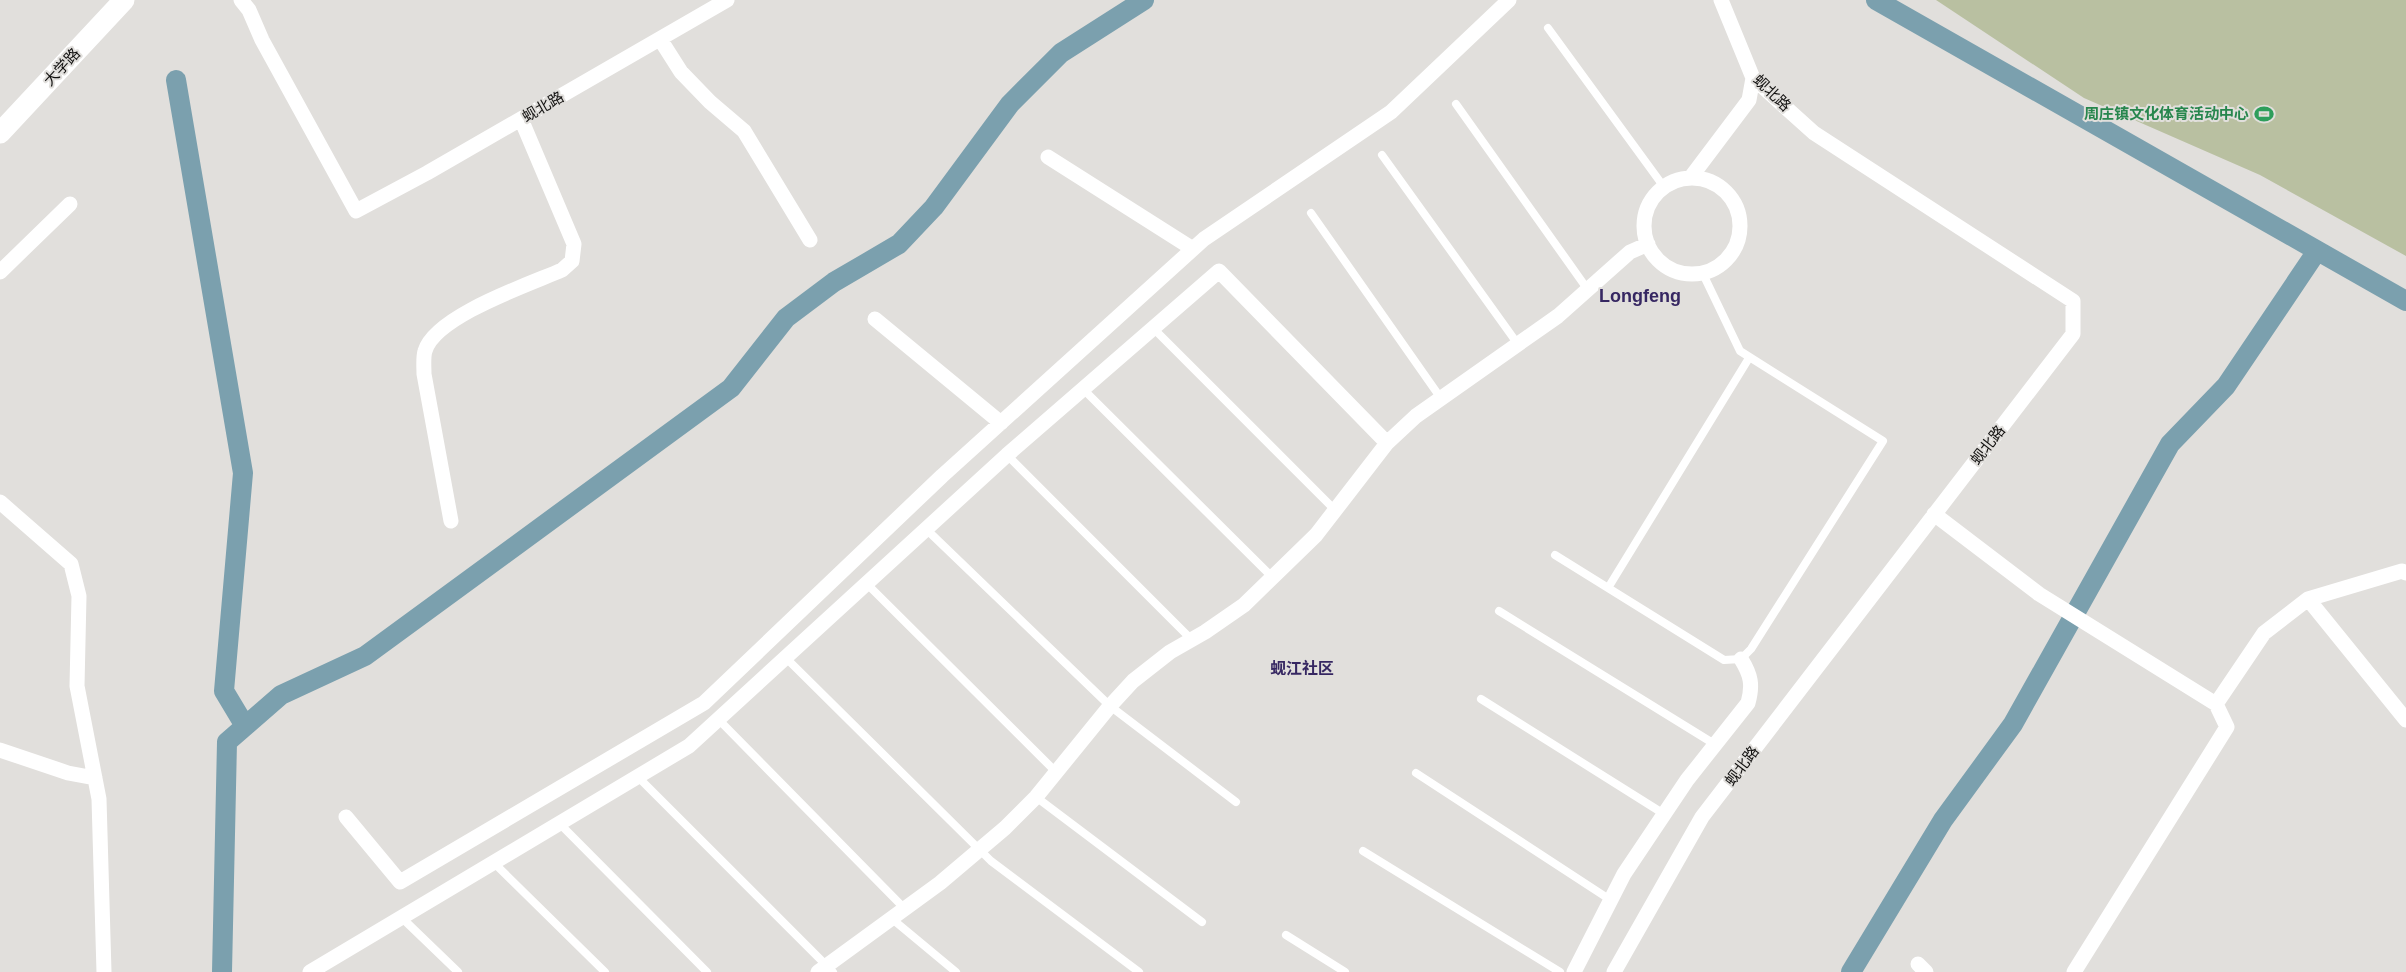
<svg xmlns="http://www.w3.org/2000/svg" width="2406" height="972" viewBox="0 0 2406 972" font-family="Arial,'Noto Sans SC',sans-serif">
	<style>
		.green { fill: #b9c0a1 }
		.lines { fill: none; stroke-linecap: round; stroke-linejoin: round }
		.canal { stroke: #7ba0ae; stroke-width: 20 }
		.service { stroke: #fff; stroke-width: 8 }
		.minor { stroke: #fff; stroke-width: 15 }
		.secondary { stroke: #fff; stroke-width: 21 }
		.labels { text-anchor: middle; stroke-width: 4; stroke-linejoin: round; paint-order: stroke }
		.street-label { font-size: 15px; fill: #121110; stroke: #e1dfdc }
		.leisure-label { font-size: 15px; font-weight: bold; fill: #27864d; stroke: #e1dfdc; text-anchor: end }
		.neighbourhood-label { font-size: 16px; font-weight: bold; fill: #362762; stroke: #e1dfdc }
		.quarter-label { font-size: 18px; font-weight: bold; fill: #362762; stroke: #e1dfdc }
	</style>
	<rect width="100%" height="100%" fill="#e1dfdc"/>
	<path class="green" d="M 1936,0 L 2406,0 L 2406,256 L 2260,175 L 2084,98 Z"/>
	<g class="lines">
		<path class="canal" d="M 1876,0 L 2406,301
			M 176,80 L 243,473 L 224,691 L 245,726
			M 222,972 L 227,742 L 281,695 L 365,656 L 731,388 L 786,318 L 834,282 L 899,244 L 934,207 L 1010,104 L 1061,53 L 1144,0
			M 1851,972 L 1943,820 L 2013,724 L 2170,444 L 2226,386 L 2317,251"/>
		<path class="service" d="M 1548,28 L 1664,187
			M 1456,104 L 1588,290
			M 1382,155 L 1517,343
			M 1311,213 L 1440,397
			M 1154,329 L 1336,511
			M 1083,389 L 1273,578
			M 1007,455 L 1192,640
			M 926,529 L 1110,706 L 1236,802
			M 1555,555 L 1724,660 L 1741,659 L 1751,649 L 1883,441 L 1740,351 L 1703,274
			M 866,583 L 1056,772
			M 1608,588 L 1749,358
			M 1499,611 L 1716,745
			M 786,658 L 991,861 L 1139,972
			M 1481,699 L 1664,814
			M 719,720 L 904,908
			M 1416,773 L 1609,899
			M 638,777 L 833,972
			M 1036,797 L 1202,922
			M 559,823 L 707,972
			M 1363,851 L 1560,972
			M 493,862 L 605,972
			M 401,917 L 458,972
			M 891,918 L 956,972
			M 1286,935 L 1345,972"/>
		<path class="minor" d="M 241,0 L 249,10 L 262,40 L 356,211 L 427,173 L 727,0
			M 660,39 L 681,72 L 710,102 L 744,131 L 810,240
			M 1048,157 L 1193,249
			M 1691,177 L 1749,100 L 1753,78
			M1644 226a48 48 0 1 1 96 0a48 48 0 1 1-96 0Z
			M 0,272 L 70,204
			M 875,319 L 1001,423
			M 0,502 L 71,564 L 79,596 L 77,686 L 99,799 L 104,972
			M 1934,514 L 2039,594 L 2216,704
			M 451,521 L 424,374 C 424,367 423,357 425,351 C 435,316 530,284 562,270 L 572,261 L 574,244 L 521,119
			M 2308,599 L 2406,720
			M 0,750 L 68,773 L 95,778
			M 346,817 L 400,882 L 704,703 L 942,476 L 1204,239 L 1391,112 L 1509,0
			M 1918,964 L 1926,972
			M 310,972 L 689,746 L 1007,455 L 1219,271 L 1387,443
			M 818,972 L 940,883 L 1005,828 L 1036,797 L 1110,706 L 1133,681 L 1170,652 L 1205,632 L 1244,605 L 1316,535 L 1387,443 L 1416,416 L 1558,316 L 1630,252 L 1648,244
			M 1574,972 L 1624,874 L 1687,780 L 1748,703 C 1753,685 1751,675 1741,659
			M 1614,972 L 1702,817 L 2073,334 L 2073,301 L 1814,133 L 1753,78 L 1721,0
			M 2074,972 L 2227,727 L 2216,704 L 2264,633 L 2308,599 L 2402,571 L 2406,573"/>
		<path class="secondary" d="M 0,133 L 124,0"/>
	</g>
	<defs>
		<g id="stadium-bare" transform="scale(1.5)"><path d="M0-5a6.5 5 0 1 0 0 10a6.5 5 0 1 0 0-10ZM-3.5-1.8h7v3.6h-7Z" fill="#2e9e5b" stroke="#e1dfdc" stroke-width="2.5" paint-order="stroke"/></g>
	</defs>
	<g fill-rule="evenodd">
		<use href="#stadium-bare" x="2264" y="114"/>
	</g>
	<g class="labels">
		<g class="street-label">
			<text transform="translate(62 67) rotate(-47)" y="5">大学路</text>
			<text transform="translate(1772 93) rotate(44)" y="5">蚬北路</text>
			<text transform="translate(543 107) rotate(-30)" y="5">蚬北路</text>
			<text transform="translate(1988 445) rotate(-52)" y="5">蚬北路</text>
			<text transform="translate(1742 766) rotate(-53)" y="5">蚬北路</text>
		</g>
		<g class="leisure-label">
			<text x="2249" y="119">周庄镇文化体育活动中心</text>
		</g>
		<g class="neighbourhood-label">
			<text x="1302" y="674">蚬江社区</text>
		</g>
		<g class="quarter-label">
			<text x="1640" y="302">Longfeng</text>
		</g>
	</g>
</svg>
